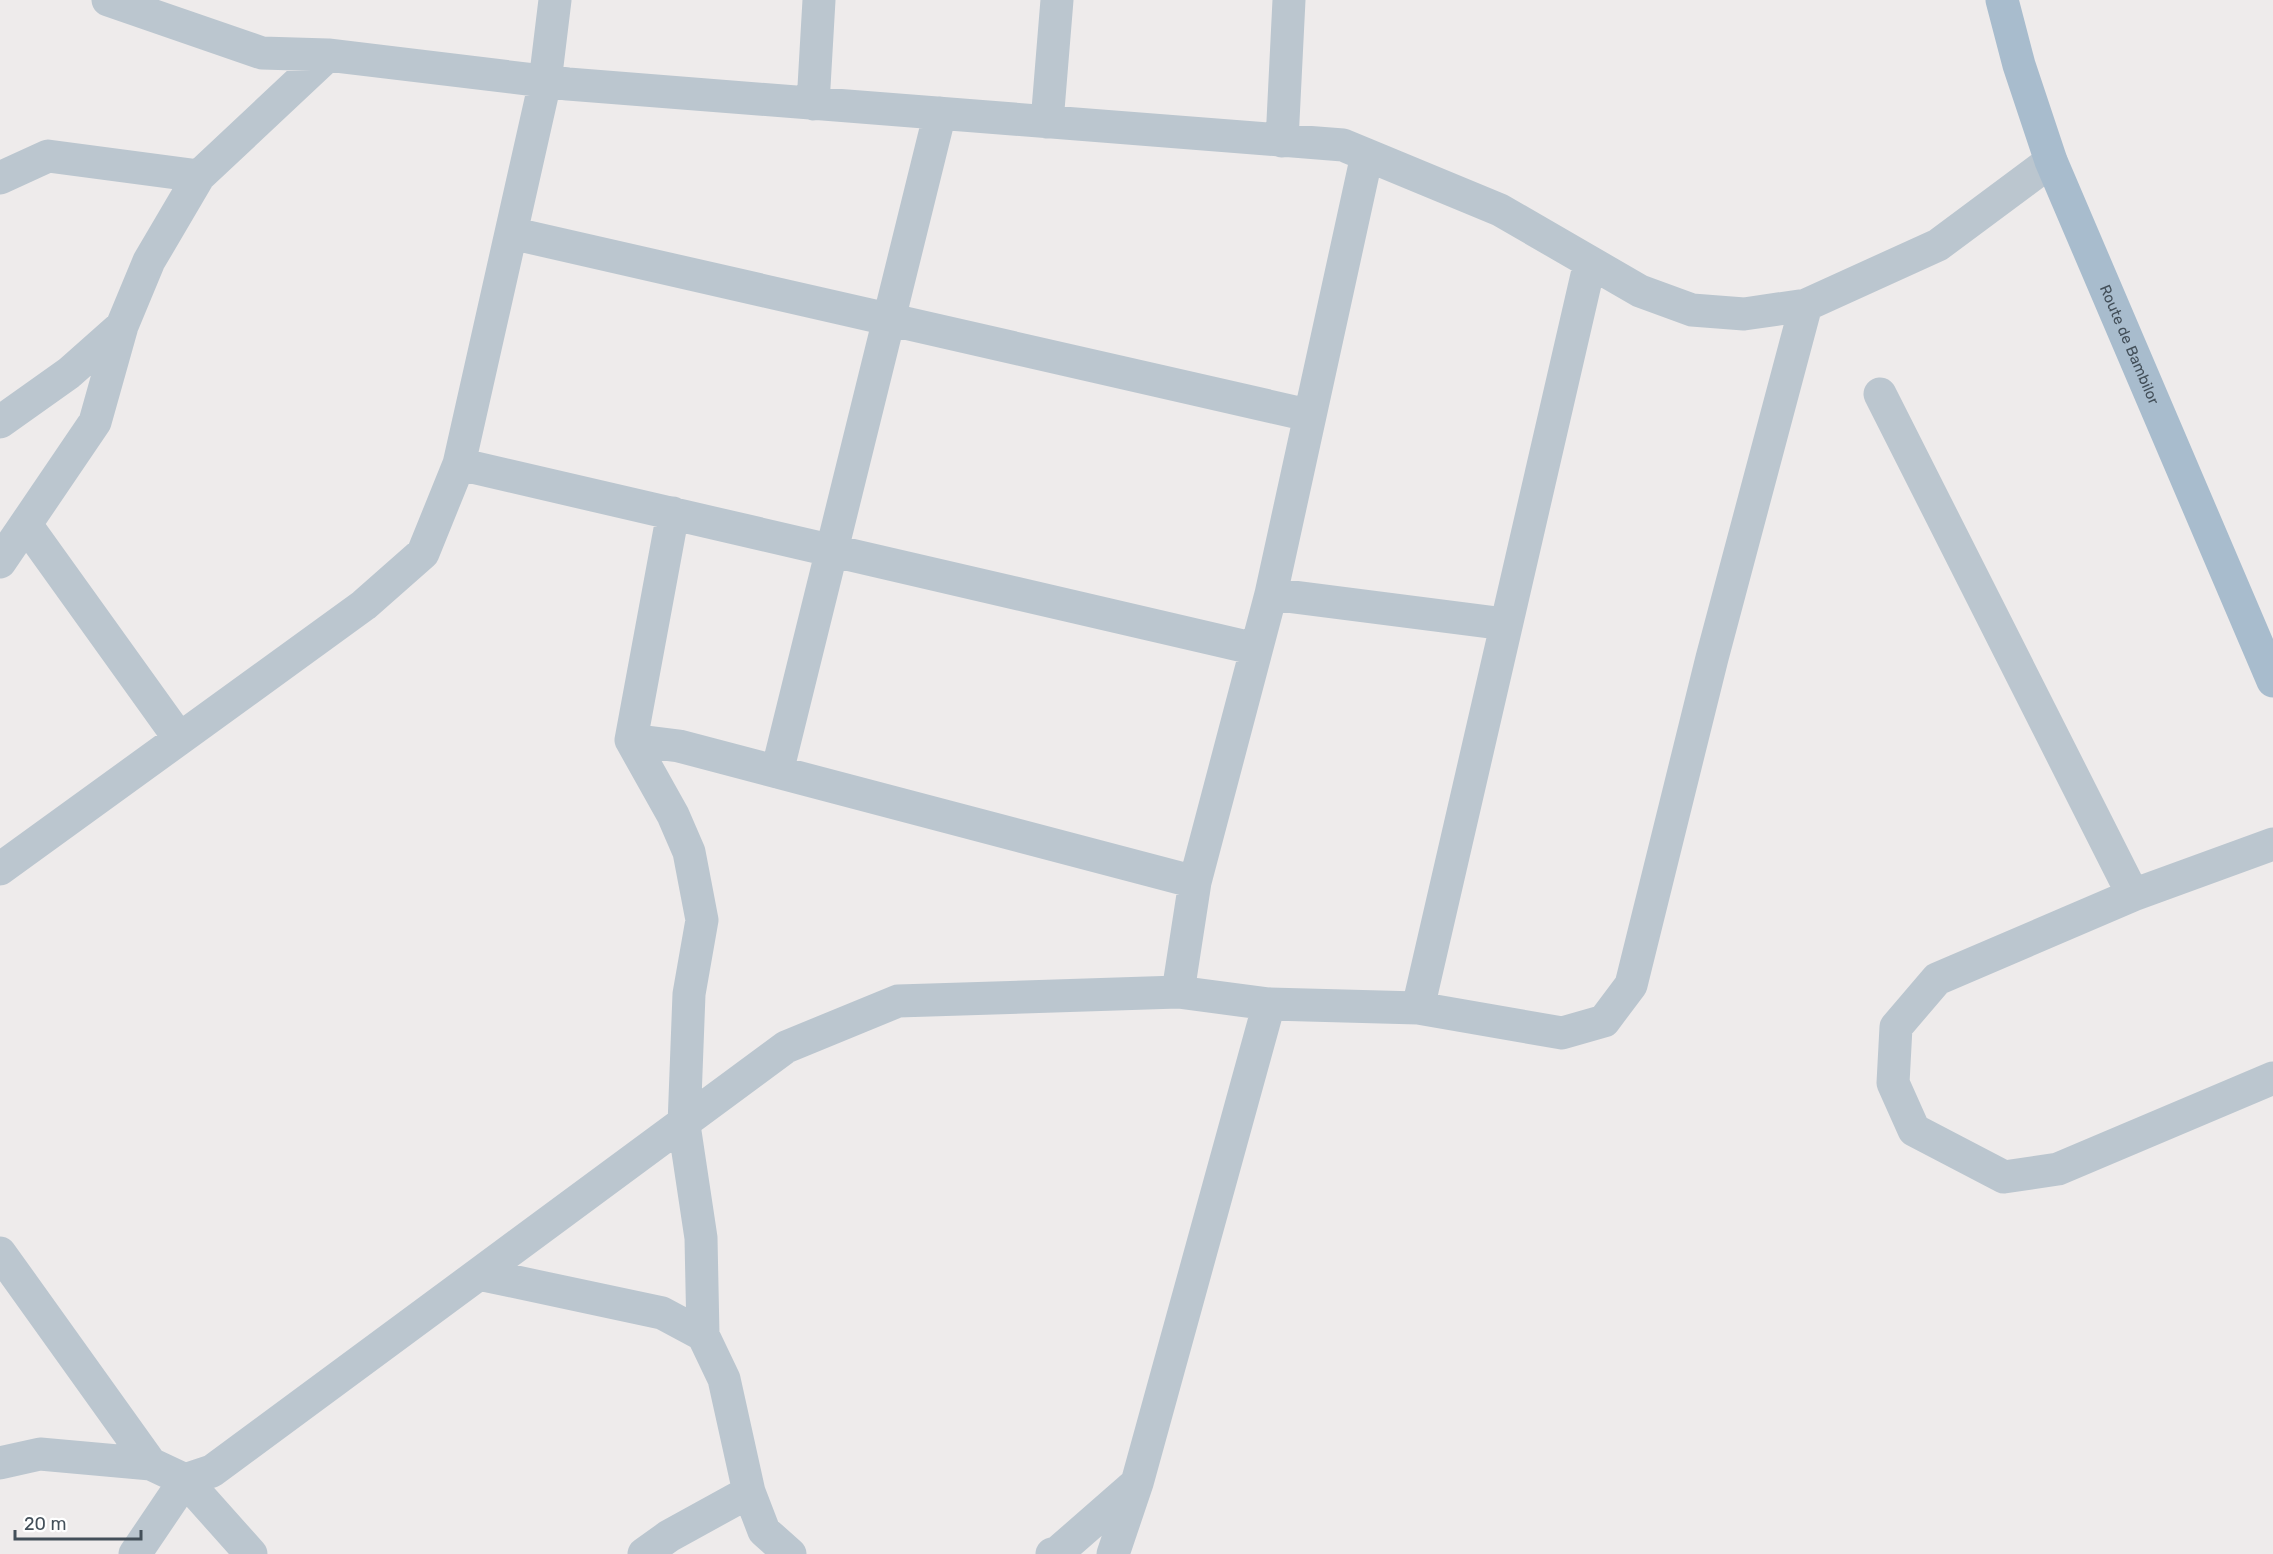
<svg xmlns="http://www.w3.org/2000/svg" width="2273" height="1554" viewBox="0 0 2273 1554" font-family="Rubik,sans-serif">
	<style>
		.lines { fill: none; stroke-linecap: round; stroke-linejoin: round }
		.street { stroke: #bbc6cf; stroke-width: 33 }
		.primary { stroke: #a8bccd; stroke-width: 33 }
		.labels { text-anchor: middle; stroke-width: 4.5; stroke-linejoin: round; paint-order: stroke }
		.street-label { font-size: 15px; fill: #434f59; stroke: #fff }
	</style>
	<rect width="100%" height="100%" fill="#eeebeb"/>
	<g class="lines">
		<path class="street" d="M 108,0 L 262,53 L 328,55 L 568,84 L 1343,145 L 1500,210 L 1640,291 L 1692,310 L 1744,314 L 1806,305 L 1938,245 L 2051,161
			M 813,104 L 819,0
			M 1047,122 L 1057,0
			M 1282,141 L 1289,0
			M 0,178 L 48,156 L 199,176
			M 511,233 L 1308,415
			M 1880,394 L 2133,895
			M 0,422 L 69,373 L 122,326 L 149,261 L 199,176 L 328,55
			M 459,464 L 1256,649
			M 673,513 L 631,740 L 679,746 L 1195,882
			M 27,526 L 179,738
			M 0,562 L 95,422 L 122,326
			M 1271,594 L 1505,624
			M 631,740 L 673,815 L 689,852 L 702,920 L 689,994 L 684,1125 L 701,1238 L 703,1335
			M 777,772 L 940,113
			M 2273,844 L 2133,895 L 1937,979 L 1896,1027 L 1893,1083 L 1914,1130 L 2004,1177 L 2058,1169 L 2273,1078
			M 0,869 L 364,605 L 423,553 L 459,464 L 545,82 L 555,0
			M 1178,992 L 1195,882 L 1271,594 L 1367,155
			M 1418,1008 L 1590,262
			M 0,1253 L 151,1464 L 185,1480 L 212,1471 L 786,1047 L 898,1001 L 1178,992 L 1269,1004 L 1418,1008 L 1562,1033 L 1604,1021 L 1631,985 L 1712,658 L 1806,305
			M 479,1274 L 662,1313 L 703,1335 L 724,1379 L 749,1492 L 764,1531 L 790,1554
			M 0,1463 L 40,1454 L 151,1464
			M 135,1554 L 185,1480 L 251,1554
			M 644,1554 L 669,1536 L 749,1492
			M 1052,1554 L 1057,1553 L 1136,1484
			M 1113,1554 L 1137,1483 L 1269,1004"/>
		<path class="primary" id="s1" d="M 2002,0 L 2019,65 L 2051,161 L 2273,681"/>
	</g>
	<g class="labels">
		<g class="street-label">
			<text dy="5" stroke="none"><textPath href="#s1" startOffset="368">Route de Bambilor</textPath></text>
		</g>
	</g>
	<path d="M15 1530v9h126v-9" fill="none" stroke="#434f59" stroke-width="3"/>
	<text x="24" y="1530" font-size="18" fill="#434f59" stroke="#ffffff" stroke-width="4.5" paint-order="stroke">20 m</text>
</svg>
